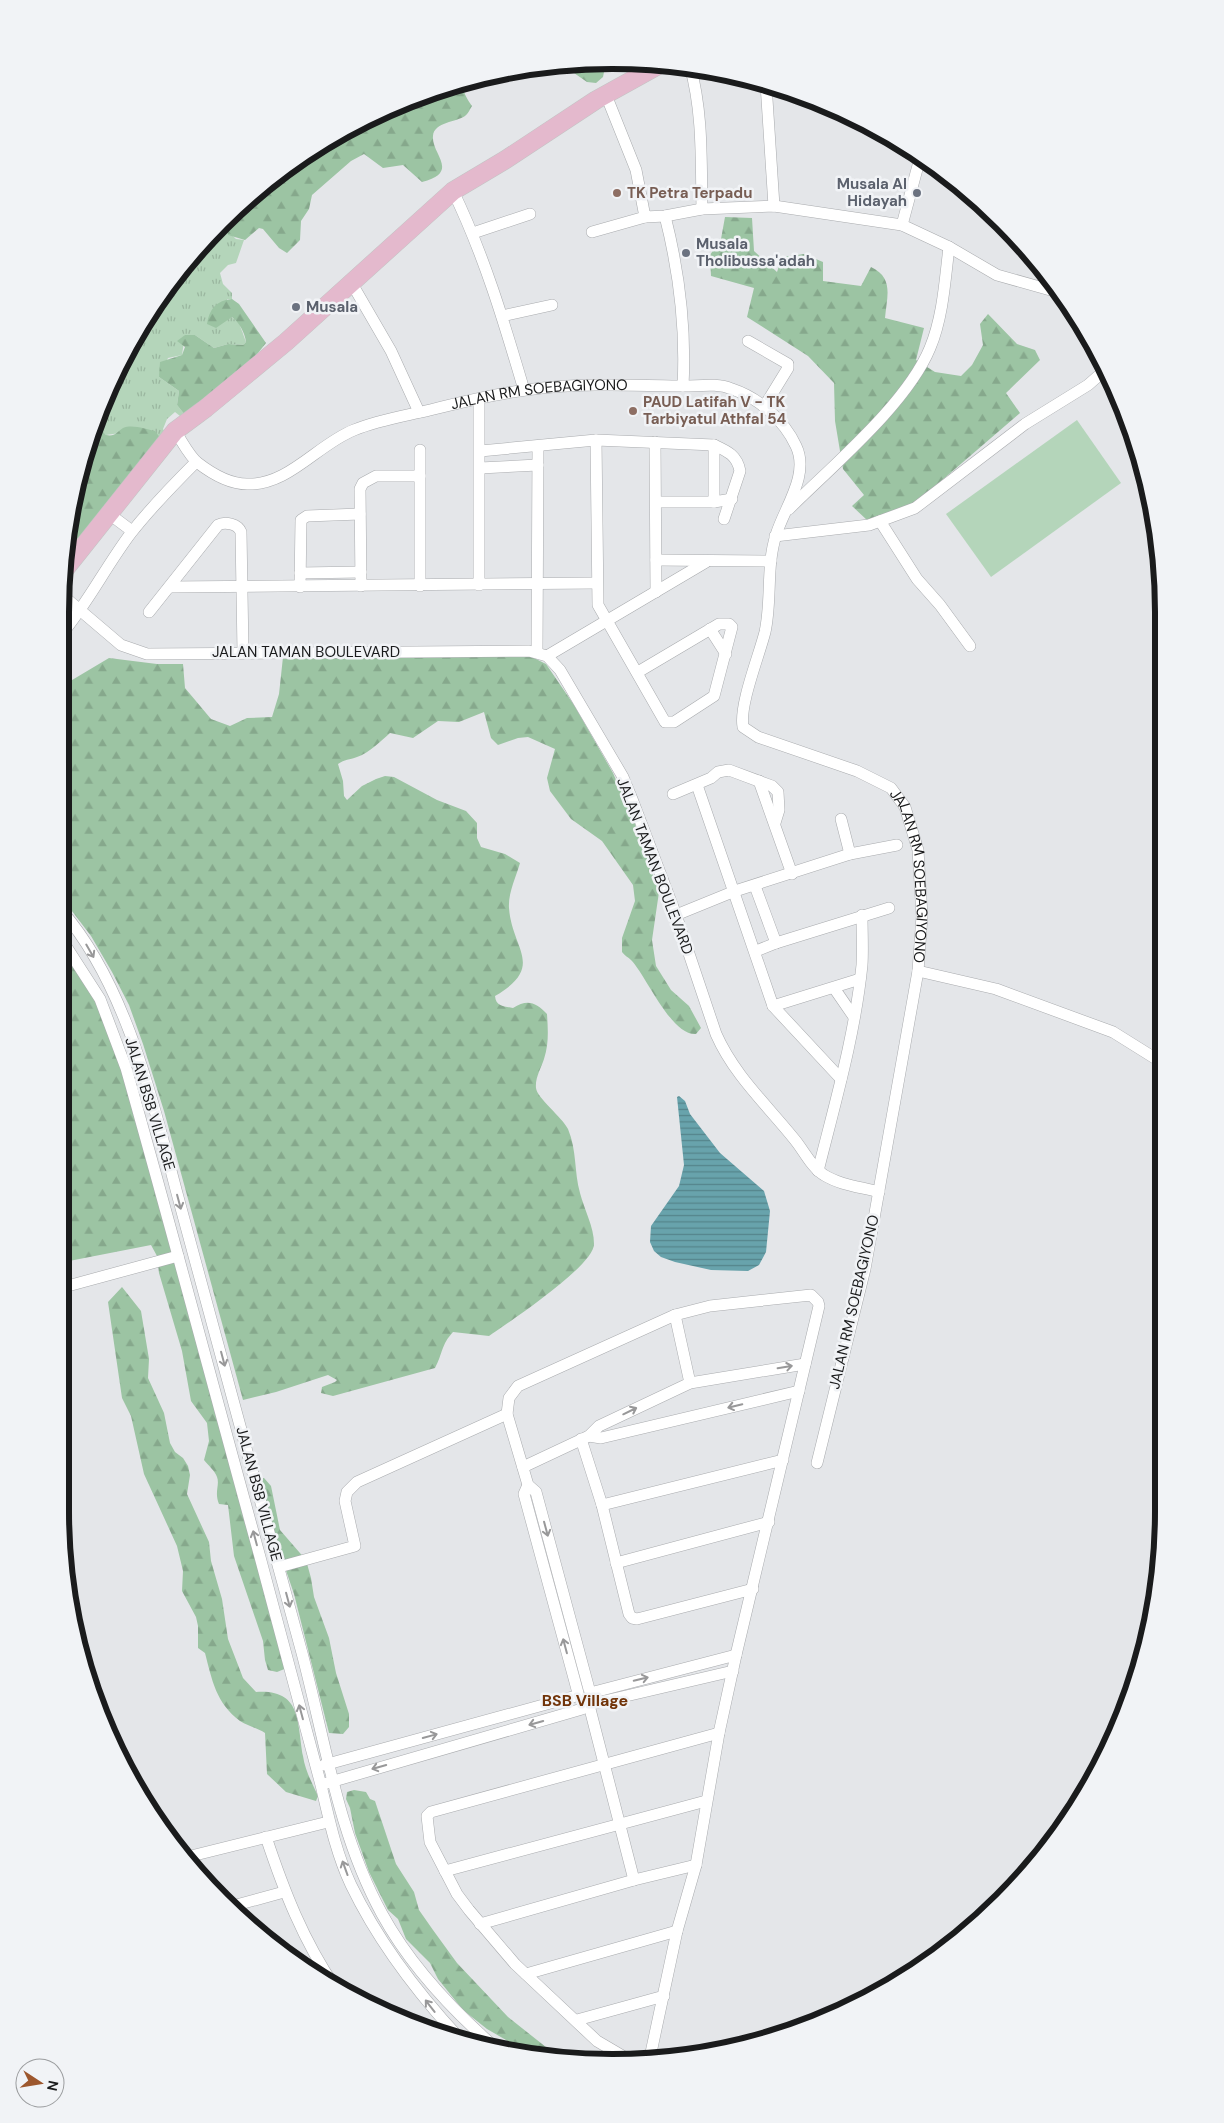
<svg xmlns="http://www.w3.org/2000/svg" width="1224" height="2123" viewBox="0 0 1224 2123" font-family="'DM Sans',sans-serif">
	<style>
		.grass { fill: url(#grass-tufts) }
		.forest { fill: url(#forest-firs) }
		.pitch { fill: #b4d5ba }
		.water { fill: url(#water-rules) }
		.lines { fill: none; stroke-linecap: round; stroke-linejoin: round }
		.minor-casing { stroke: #a9abae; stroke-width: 12 }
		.primary-casing { stroke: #c3c4c4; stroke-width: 19 }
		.minor { stroke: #fff; stroke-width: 11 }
		.primary { stroke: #e4b9cd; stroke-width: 18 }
		.oneway { stroke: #989899 }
		.education-dot { fill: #8d6e63; stroke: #f1f3f6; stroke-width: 2 }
		.worship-dot { fill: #6b7280; stroke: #f1f3f6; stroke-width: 2 }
		.labels { text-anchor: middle; stroke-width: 5; stroke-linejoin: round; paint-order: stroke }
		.worship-label { font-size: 15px; font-weight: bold; fill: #5b616d; stroke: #f1f3f6; text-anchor: start }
		.education-label { font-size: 15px; font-weight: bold; fill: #785e54; stroke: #f1f3f6; text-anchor: start }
		.street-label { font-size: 15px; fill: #1a1b1c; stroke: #f1f3f6 }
		.neighbourhood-label { font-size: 16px; font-weight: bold; fill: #713409; stroke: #f1f3f6 }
		.rim { fill: none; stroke: #1a1b1c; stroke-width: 6 }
	</style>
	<defs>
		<pattern id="grass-tufts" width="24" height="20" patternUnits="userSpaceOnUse" patternTransform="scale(1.25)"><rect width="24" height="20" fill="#b4d5ba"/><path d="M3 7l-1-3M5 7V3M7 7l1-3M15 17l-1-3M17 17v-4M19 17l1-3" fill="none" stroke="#9ab69f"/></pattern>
		<pattern id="forest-firs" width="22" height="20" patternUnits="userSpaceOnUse" patternTransform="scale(1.25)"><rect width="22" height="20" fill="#9cc4a3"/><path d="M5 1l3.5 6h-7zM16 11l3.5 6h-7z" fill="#86a88c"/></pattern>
		<pattern id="water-rules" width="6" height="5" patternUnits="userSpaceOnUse" patternTransform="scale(1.25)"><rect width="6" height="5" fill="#68a3ac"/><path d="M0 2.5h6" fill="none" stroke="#55848b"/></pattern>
	</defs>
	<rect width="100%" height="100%" fill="#e4e6e9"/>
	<path class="grass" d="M 225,221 L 226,229 L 236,239 L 244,240 L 236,263 L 228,265 L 220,273 L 223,284 L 232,293 L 232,299 L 227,299 L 227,319 L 232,317 L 239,323 L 246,342 L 243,345 L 228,344 L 214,348 L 195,335 L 185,335 L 182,355 L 168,358 L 159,377 L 179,391 L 177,405 L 185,415 L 180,416 L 175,412 L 167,419 L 163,429 L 165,433 L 161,439 L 120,433 L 106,435 L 95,422 L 134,336 L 197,248 Z"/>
	<path class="forest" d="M 576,61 L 606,62 L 603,77 L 596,83 L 587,82 L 561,64 Z
		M 464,81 C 461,90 467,99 472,106 C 470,109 468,114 465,116 C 457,122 434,122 433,136 C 431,154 461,172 422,182 L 403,165 L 383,168 L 364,154 L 351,161 L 312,195 L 309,209 L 301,221 L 300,240 L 287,253 L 279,248 L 263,229 L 259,228 L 245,240 L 228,235 L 225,221 L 276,174 L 368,117 Z
		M 725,217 L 752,218 L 754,251 L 777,272 L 782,257 L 804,254 L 823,262 L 823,281 L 861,286 L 871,267 C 894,278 887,296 885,318 L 924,328 L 916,360 L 935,372 L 961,376 L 972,365 L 983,345 L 980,324 L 988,314 L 1017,344 L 1035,350 L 1040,360 L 1006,393 L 1020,413 L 912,506 L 868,521 L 852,506 L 864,495 L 843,469 L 835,421 L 834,383 L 808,356 L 747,317 L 754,288 L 711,276 L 710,255 L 721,239 Z
		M 232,299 L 239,304 L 266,343 L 238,378 L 185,415 L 177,405 L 179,391 L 159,377 L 160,362 L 182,355 L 185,347 L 177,341 L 185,335 L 195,335 L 214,348 L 228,344 L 243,345 L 246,342 C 245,333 239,322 232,317 L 216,328 L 207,324 C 209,309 217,300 232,299 Z
		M 95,422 L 106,435 C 115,437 117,432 123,428 C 132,424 146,429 155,431 L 161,439 L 65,558 L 89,435 Z
		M 498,656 L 532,657 L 546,664 L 574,705 L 613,773 L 635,824 L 659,892 L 652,940 L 656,966 L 671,990 L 689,1006 L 701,1028 L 696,1034 C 671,1036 646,975 631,960 C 628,957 625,956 622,952 L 622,938 L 635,901 L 633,885 L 602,841 L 571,819 L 550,791 L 547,778 L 555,749 L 528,737 L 518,738 L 498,745 L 491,738 L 484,712 L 459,722 L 438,721 L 413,738 L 390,733 C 381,741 369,753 357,757 C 349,760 345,759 338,764 L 343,781 L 344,796 L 347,800 L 362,786 L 376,779 L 385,776 L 394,777 L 437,800 L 466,811 L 477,823 L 477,838 L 481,847 L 505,854 L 520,863 C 516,877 508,893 509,908 C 512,950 546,966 495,996 C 496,1007 504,1006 513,1008 C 527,999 536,1002 547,1014 C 548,1030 549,1044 544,1059 C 541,1068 535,1078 536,1088 C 537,1098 562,1117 568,1129 C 577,1150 574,1172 580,1193 C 584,1209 594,1227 594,1244 C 594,1266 509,1322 489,1336 L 453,1332 C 441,1345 443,1353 435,1368 L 333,1396 L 321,1393 L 322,1387 L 335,1382 L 337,1380 L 328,1375 L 276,1392 L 243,1400 L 164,1111 L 143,1044 L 129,1005 L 112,972 L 91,936 L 62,898 L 62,686 L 109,658 L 157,664 L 183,664 L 185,688 L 211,719 L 230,726 L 247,718 L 272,717 L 279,694 L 283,657 Z
		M 62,945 L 98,1000 L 123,1068 L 287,1668 L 277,1672 L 268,1670 L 265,1660 L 263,1641 L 234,1556 L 228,1505 L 219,1504 C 214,1492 220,1485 217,1477 C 215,1471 208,1465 204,1460 L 209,1441 L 207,1423 L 191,1401 L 182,1351 L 159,1273 L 157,1256 L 151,1245 L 64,1262 Z
		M 122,1287 L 141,1311 L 149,1359 L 148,1378 L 164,1413 L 170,1443 L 175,1452 L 183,1458 L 188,1466 L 190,1475 L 187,1494 L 209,1542 L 211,1561 L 222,1599 L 228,1639 L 243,1678 L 256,1692 C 302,1689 297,1722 303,1756 C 305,1770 312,1783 318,1796 L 316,1801 L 286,1792 L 267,1774 L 265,1733 C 257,1728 248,1726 240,1721 C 216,1703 212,1680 205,1653 L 198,1648 L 198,1626 L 196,1617 L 182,1591 L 183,1571 L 177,1546 L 144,1474 L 131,1416 L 122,1398 L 108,1302 Z
		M 262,1478 L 264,1478 L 271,1486 L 280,1530 L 306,1560 L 311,1578 L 314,1597 L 329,1638 L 336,1673 L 349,1714 L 349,1727 L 343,1734 L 329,1733 L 294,1594 L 276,1541 L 261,1483 Z
		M 354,1790 L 366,1792 L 370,1799 L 375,1801 L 396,1864 L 414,1892 L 419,1910 L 433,1930 L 457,1963 L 508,2017 L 561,2059 L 540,2058 L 517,2054 L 506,2040 L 487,2029 L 463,2010 L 438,1979 L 430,1963 L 406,1939 L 398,1919 L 388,1910 L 369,1872 L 355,1833 L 350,1808 L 346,1799 L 347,1792 Z"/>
	<path class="pitch" d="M 1077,420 L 1121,483 L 991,577 L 946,514 Z"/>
	<path class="water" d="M 679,1096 L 685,1101 L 690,1114 L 720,1153 L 764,1191 L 770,1211 L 766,1252 L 759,1265 L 748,1271 L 711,1270 L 675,1262 L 661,1257 L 654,1251 L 650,1242 L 651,1226 L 679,1186 L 684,1165 L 677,1097 Z"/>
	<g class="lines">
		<g class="minor-casing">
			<g id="minor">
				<path d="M 690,66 C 703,112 701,161 702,209"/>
				<path d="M 766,84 L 774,206"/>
				<path d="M 606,95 L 636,170 L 645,217 L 665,216 L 702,209 L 774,206 L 902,225 L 949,247 L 997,275 L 1061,293"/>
				<path d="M 453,191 C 484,255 504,322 524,390"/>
				<path d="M 665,216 C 679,271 686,330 683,386"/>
				<path d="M 902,225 L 920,158"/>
				<path d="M 592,232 L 645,217"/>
				<path d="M 473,233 L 530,214"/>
				<path d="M 351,282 L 391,351 L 419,412"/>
				<path d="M 502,316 L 552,305"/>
				<path d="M 748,341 L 788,364 L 788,368 L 764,407"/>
				<path d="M 479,399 L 479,585"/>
				<path id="s1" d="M 175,431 C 182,441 189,456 198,463 C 211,473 230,484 247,484 C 288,486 318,444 354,430 C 379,420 405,416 430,410 C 462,402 494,394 526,390 C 577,383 628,385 678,386 C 696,387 715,382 732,389 C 759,398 784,420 796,446 C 810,475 784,508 776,535 C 766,566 772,600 765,632 C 759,656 739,705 743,727 L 758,737 L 857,771 L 891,788 L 905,807 L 918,850 L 922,916 L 918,971 L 865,1269 L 817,1463"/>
				<path d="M 596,440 L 598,605 L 665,722 L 674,722 L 714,696 L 732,627 L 729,624 L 719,624 L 638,672"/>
				<path d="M 655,442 L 656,592"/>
				<path d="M 714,445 L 714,502"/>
				<path d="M 480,451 L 596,440 L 714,445 C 727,451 737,455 740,471 L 724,519"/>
				<path d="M 480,468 L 538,465"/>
				<path d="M 656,502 L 714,502 L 732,499"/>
				<path d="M 789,509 C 832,466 907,404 930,348 C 943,317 945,280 949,247"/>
				<path d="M 108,513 L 132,531"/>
				<path d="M 880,521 L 917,579 L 940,605 L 970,646"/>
				<path d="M 775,536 L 869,525 L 915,508 L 1025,424 L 1088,385 L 1104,371"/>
				<path d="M 656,560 L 771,561"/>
				<path d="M 300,573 L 361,572"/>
				<path d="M 361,586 L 360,489 L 363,483 L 376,476 L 420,476"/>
				<path d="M 420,586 L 420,450"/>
				<path d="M 170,587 L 597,583"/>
				<path d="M 300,587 L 301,520 L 307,516 L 360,514"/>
				<path d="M 61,594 L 121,645 L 147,654 L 529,651 L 547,656 L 560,670 L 623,777 L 632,799 L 676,915 L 716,1034 C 734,1075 767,1105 795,1140 C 804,1151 812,1168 824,1175 C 840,1185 861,1187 879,1192"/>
				<path d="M 149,612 L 218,525 C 225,521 238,524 241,532 L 243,652"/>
				<path d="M 710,629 L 726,654"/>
				<path d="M 61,635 C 88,603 106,566 131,533 C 149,510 175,483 196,462"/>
				<path d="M 537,652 L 538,447"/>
				<path d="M 547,656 L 706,562"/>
				<path d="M 759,781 L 792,874"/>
				<path d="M 697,785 L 773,1006 L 841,1079"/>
				<path d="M 673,794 L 711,778 L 718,772 L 729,770 L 772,786 L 778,792 L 779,810 L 775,823"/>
				<path d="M 841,819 L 850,854"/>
				<path d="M 755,886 L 776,943"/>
				<path d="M 62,911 C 127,986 153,1103 178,1197 C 218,1349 261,1501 302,1653 C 325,1740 338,1834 382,1914 C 411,1967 453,2011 498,2050"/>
				<path d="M 676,915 L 735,891 L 850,854 L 897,845"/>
				<path d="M 62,940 L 100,999 L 126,1068 C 172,1230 215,1394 260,1557 C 280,1633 301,1709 321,1785 C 329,1819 336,1853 351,1885 C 379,1943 419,1995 463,2042"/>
				<path d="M 756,951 L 776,943 L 889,908"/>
				<path d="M 918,971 L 996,989 L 1113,1032 L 1161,1062"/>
				<path d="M 834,988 L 854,1017"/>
				<path d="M 773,1006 L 860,979"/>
				<path d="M 818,1171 C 835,1103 855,1035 862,965 C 863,949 862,932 862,915"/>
				<path d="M 64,1287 L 178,1256"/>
				<path d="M 675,1315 L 690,1383"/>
				<path d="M 589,1436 L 601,1438 L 799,1391"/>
				<path d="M 581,1439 L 602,1505 L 629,1614 L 632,1618 L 637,1619 L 753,1589"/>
				<path d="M 523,1467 L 589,1436 L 599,1426 L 690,1383 L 805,1364"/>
				<path d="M 528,1485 L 524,1494 L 578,1693"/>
				<path d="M 602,1505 L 783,1460"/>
				<path d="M 616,1563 L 769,1522"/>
				<path d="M 279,1567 L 355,1546 L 345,1501 L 347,1492 L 357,1482 L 507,1414"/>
				<path d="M 589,1689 L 536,1492 L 528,1485 L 507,1414 L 509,1398 L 518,1386 L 675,1315 L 710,1306 L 811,1295 L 818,1302 L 819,1306 L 736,1655 L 719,1733 L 696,1865 L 677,1931 L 649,2062"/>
				<path d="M 594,1692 L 736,1655"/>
				<path d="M 596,1703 L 733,1671"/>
				<path d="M 590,1709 L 634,1880"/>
				<path d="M 324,1765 L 576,1696"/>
				<path d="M 327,1783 L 582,1709"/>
				<path d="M 266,1837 C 284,1891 303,1940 335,1987"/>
				<path d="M 183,1858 L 328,1822"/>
				<path d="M 445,1871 L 706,1801"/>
				<path d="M 229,1907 L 284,1892"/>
				<path d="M 480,1924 L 634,1880 L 696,1865"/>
				<path d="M 526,1974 L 677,1931"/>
				<path d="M 577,2020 L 664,1996"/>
				<path d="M 471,2045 L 480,2034"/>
				<path d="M 631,2061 L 597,2041 L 515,1964 L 469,1910 L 457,1894 L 430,1842 L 427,1816 L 431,1812 L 719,1733"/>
			</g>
		</g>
		<g class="primary-casing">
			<path id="primary" d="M 62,573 L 175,431 L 206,408 L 286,342 L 453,191 L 505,160 L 596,100 L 661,64"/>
		</g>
		<use href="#minor" class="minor"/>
		<use href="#primary" class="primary"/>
	</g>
	<defs><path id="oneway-shaft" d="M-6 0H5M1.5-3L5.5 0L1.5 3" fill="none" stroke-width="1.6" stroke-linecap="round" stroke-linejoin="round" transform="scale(1.25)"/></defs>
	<g class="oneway">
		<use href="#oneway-shaft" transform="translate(90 951) rotate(60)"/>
		<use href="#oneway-shaft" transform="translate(179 1202) rotate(75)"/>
		<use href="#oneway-shaft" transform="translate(223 1359) rotate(75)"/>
		<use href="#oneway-shaft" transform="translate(785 1367) rotate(-9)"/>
		<use href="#oneway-shaft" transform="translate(735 1406) rotate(167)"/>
		<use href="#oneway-shaft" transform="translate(630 1411) rotate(-26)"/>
		<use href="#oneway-shaft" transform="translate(546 1529) rotate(75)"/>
		<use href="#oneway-shaft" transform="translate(255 1538) rotate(-105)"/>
		<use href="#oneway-shaft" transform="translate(288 1600) rotate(75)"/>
		<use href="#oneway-shaft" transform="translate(565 1646) rotate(-105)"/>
		<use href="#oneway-shaft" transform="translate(641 1679) rotate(-14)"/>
		<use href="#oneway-shaft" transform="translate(301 1712) rotate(-105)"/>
		<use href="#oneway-shaft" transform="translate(536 1723) rotate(164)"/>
		<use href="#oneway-shaft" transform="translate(430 1736) rotate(-15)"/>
		<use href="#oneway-shaft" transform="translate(379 1767) rotate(164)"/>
		<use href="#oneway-shaft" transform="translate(345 1868) rotate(-110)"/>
		<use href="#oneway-shaft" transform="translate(430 2006) rotate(-128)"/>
	</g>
	<g class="education-dot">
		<circle cx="617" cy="193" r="5"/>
		<circle cx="633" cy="411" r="5"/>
	</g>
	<g class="worship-dot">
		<circle cx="917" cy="193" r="5"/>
		<circle cx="686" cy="253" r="5"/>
		<circle cx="296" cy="307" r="5"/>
	</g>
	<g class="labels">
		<g class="worship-label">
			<text x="907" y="189" text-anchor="end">Musala Al<tspan x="907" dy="17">Hidayah</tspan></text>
			<text x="696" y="249">Musala<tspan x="696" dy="17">Tholibussa'adah</tspan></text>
			<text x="306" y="312">Musala</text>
		</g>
		<g class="education-label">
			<text x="627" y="198">TK Petra Terpadu</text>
			<text x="643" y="407">PAUD Latifah V - TK<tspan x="643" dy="17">Tarbiyatul Athfal 54</tspan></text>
		</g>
		<g class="street-label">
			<text dy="5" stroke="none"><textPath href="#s1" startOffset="405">JALAN RM SOEBAGIYONO</textPath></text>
			<text x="306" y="657">JALAN TAMAN BOULEVARD</text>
			<text transform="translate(655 866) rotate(69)" y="5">JALAN TAMAN BOULEVARD</text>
			<text dy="5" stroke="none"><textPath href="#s1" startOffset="1230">JALAN RM SOEBAGIYONO</textPath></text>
			<text transform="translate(150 1104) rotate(73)" y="5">JALAN BSB VILLAGE</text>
			<text transform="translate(854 1302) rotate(-77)" y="5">JALAN RM SOEBAGIYONO</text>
			<text transform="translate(259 1494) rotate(75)" y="5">JALAN BSB VILLAGE</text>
		</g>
		<g class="neighbourhood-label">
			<text x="585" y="1706">BSB Village</text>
		</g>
	</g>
	<path d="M0 0H1224V2123H0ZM612 69H612A543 543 0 0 1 1155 612V1511A543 543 0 0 1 612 2054H612A543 543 0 0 1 69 1511V612A543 543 0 0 1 612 69Z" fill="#f1f3f6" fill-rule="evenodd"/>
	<path class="rim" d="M612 69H612A543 543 0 0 1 1155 612V1511A543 543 0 0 1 612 2054H612A543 543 0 0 1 69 1511V612A543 543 0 0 1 612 69Z"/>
	<g transform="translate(40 2083) rotate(102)"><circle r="24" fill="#f1f3f6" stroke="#9b9d9f"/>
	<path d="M0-4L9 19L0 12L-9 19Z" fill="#9d572d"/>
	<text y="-8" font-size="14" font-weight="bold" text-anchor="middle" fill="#1a1b1c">N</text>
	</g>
</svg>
